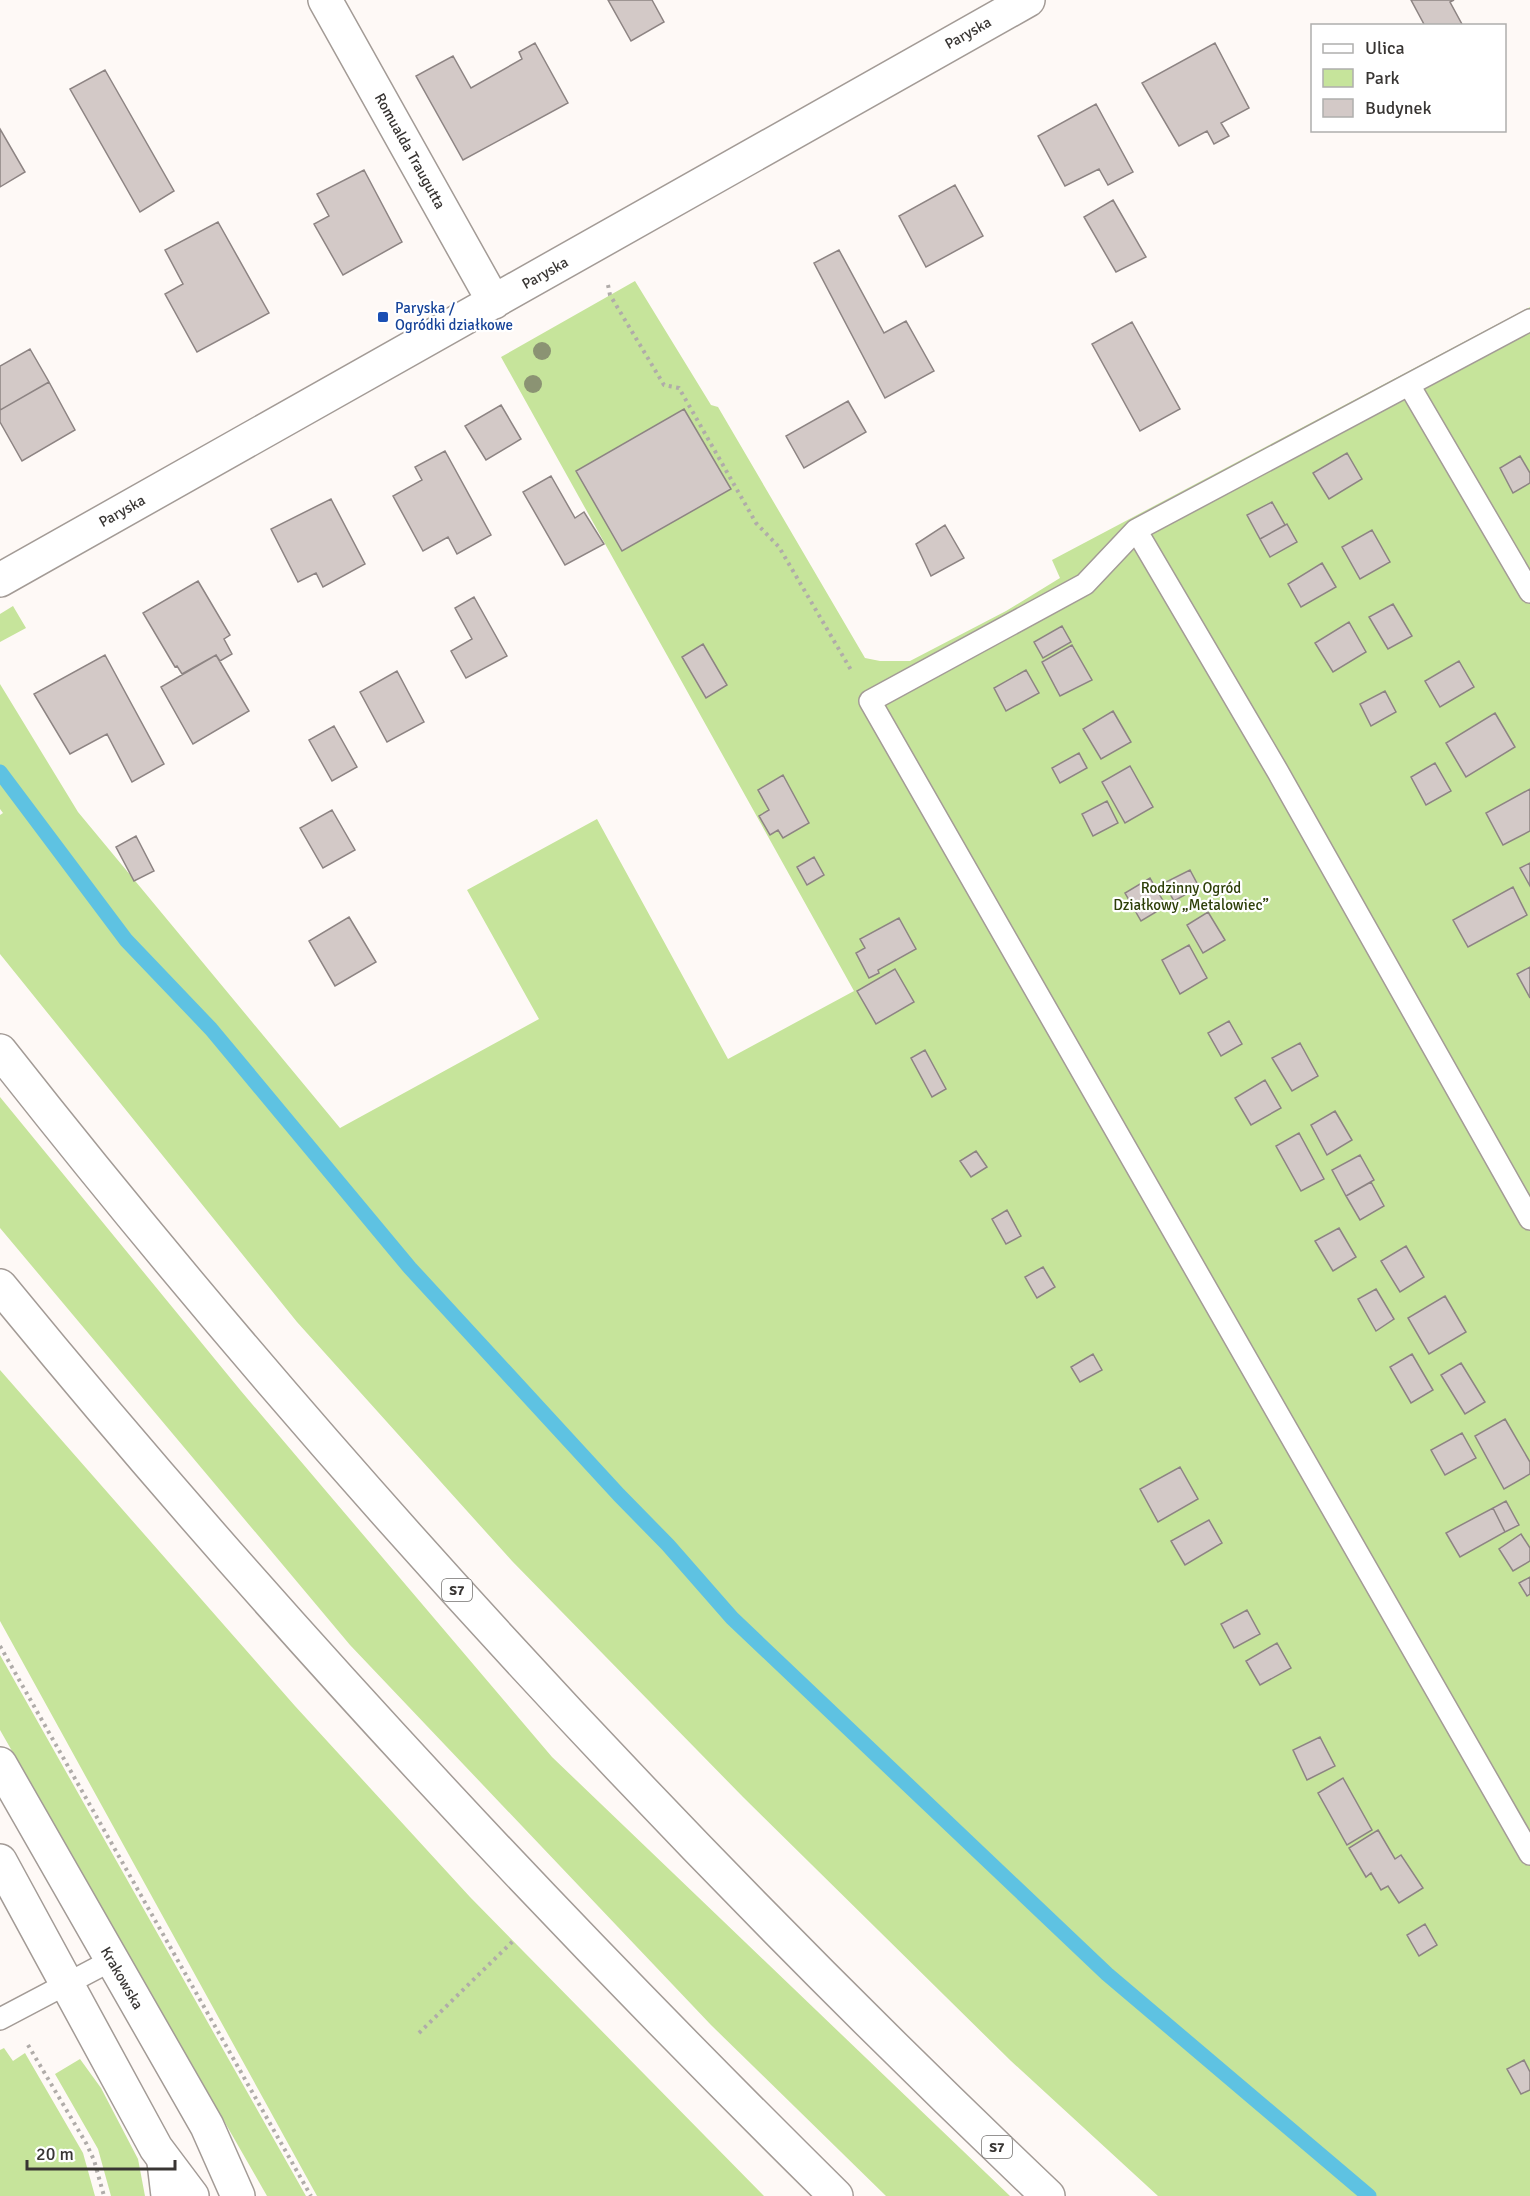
<svg xmlns="http://www.w3.org/2000/svg" width="1530" height="2196" viewBox="0 0 1530 2196" font-family="Signika,sans-serif">
	<style>
		.green { fill: #c6e49b }
		.lines { fill: none; stroke-linecap: round; stroke-linejoin: round }
		.stream { stroke: #5ec2e2; stroke-width: 15 }
		.building { fill: #d3c9c7; stroke: #8d8483; stroke-width: 1.5 }
		.lane-casing { stroke: #a39b96; stroke-width: 24 }
		.street-casing { stroke: #a39b96; stroke-width: 36 }
		.secondary-casing { stroke: #a39b96; stroke-width: 36 }
		.highway-casing { stroke: #a39b96; stroke-width: 36 }
		.path { stroke: #b0aca9; stroke-width: 4; stroke-dasharray: 3 4.5; stroke-linecap: butt }
		.lane { stroke: #fff; stroke-width: 21 }
		.street { stroke: #fff; stroke-width: 33 }
		.secondary { stroke: #fff; stroke-width: 33 }
		.highway { stroke: #fff; stroke-width: 33 }
		.tree { fill: #8b9373 }
		.transit-dot { fill: #1a4fb4; stroke: #fff; stroke-width: 2 }
		.labels { text-anchor: middle; stroke-width: 4.5; stroke-linejoin: round; paint-order: stroke }
		.shield { fill: #fff; stroke: #747270; stroke-width: 1.5 }
		.shield-label { font-size: 14px; font-weight: bold; fill: #383533 }
		.street-label { font-size: 15px; fill: #383533; stroke: #fff }
		.transit-label { font-size: 15px; fill: #164399; stroke: #fff; text-anchor: start }
		.park-label { font-size: 15px; fill: #2d3f08; stroke: #fff }
	</style>
	<rect width="100%" height="100%" fill="#fef9f6"/>
	<path class="green" d="M 635,281 L 711,405 L 718,407 L 865,658 L 880,661 L 910,661 L 1006,611 L 1060,578 L 1052,560 L 1530,307 L 1530,2196 L 1158,2196 L 1011,2061 L 743,1797 L 512,1561 L 297,1322 L 0,954 L 0,815 L 3,813 L 0,809 L 0,684 L 78,812 L 340,1128 L 539,1019 L 467,890 L 597,819 L 728,1059 L 854,991 L 501,357 Z
		M 13,606 L 26,628 L 0,642 L 0,614 Z
		M 0,1097 L 241,1391 L 552,1757 L 1010,2196 L 886,2196 L 711,2025 L 350,1645 L 0,1228 Z
		M 0,1370 L 295,1706 L 470,1897 L 764,2196 L 317,2196 L 0,1621 Z
		M 0,1655 L 306,2196 L 267,2196 L 0,1730 Z
		M 4,2048 L 13,2061 L 25,2053 L 83,2153 L 95,2196 L 0,2196 L 0,2050 Z
		M 80,2059 L 101,2088 L 138,2159 L 145,2196 L 111,2196 L 98,2149 L 55,2074 Z"/>
	<g class="lines">
		<path class="stream" d="M 0,772 L 126,940 L 211,1029 L 410,1268 L 619,1495 L 668,1545 L 732,1618 L 1107,1974 L 1369,2196"/>
	</g>
	<path class="building" d="M 608,0 L 652,0 L 664,22 L 631,41 Z
		M 1411,0 L 1454,0 L 1450,2 L 1463,26 L 1425,26 Z
		M 535,43 L 568,103 L 463,160 L 416,76 L 453,56 L 471,88 L 522,59 L 519,52 Z
		M 1215,43 L 1249,108 L 1221,123 L 1229,136 L 1214,144 L 1207,131 L 1179,146 L 1142,83 Z
		M 105,70 L 174,191 L 140,212 L 70,89 Z
		M 1096,104 L 1133,172 L 1108,185 L 1099,169 L 1065,186 L 1038,136 Z
		M 0,129 L 25,172 L 0,187 Z
		M 364,170 L 402,242 L 343,275 L 314,224 L 329,216 L 317,194 Z
		M 955,185 L 983,236 L 926,267 L 899,216 Z
		M 1113,200 L 1146,257 L 1116,272 L 1084,217 Z
		M 218,222 L 269,313 L 197,352 L 165,294 L 183,284 L 165,250 Z
		M 839,250 L 884,333 L 906,321 L 934,371 L 885,398 L 814,263 Z
		M 1132,322 L 1180,409 L 1140,431 L 1092,344 Z
		M 30,349 L 49,382 L 0,410 L 0,366 Z
		M 49,382 L 75,430 L 22,461 L 0,422 L 0,410 Z
		M 848,401 L 866,432 L 804,468 L 786,436 Z
		M 501,405 L 521,439 L 486,460 L 465,426 Z
		M 684,409 L 731,489 L 622,551 L 576,471 Z
		M 445,451 L 491,535 L 457,554 L 448,537 L 423,551 L 393,496 L 422,480 L 415,467 Z
		M 1347,453 L 1362,479 L 1329,499 L 1313,473 Z
		M 1520,456 L 1530,473 L 1530,483 L 1513,493 L 1500,468 Z
		M 551,476 L 575,518 L 584,512 L 604,544 L 565,565 L 523,492 Z
		M 331,499 L 365,564 L 323,587 L 316,573 L 298,582 L 271,529 Z
		M 1272,502 L 1285,525 L 1260,539 L 1247,515 Z
		M 1287,524 L 1297,542 L 1270,557 L 1260,539 Z
		M 945,525 L 964,558 L 931,576 L 916,544 Z
		M 1372,530 L 1390,562 L 1360,579 L 1342,547 Z
		M 1322,563 L 1336,587 L 1301,607 L 1288,584 Z
		M 198,581 L 230,635 L 224,639 L 232,654 L 220,661 L 216,655 L 182,674 L 177,666 L 175,667 L 143,613 Z
		M 474,597 L 507,656 L 466,678 L 451,651 L 472,639 L 455,608 Z
		M 1393,604 L 1412,636 L 1388,649 L 1369,617 Z
		M 1349,622 L 1366,652 L 1333,672 L 1315,643 Z
		M 1062,626 L 1071,642 L 1043,658 L 1034,642 Z
		M 703,644 L 727,685 L 706,698 L 682,657 Z
		M 1072,645 L 1092,680 L 1060,696 L 1042,662 Z
		M 105,655 L 164,764 L 132,782 L 107,734 L 70,754 L 34,694 Z
		M 216,655 L 249,711 L 193,744 L 161,687 Z
		M 1459,661 L 1474,687 L 1440,707 L 1425,681 Z
		M 1026,670 L 1039,693 L 1006,711 L 994,688 Z
		M 397,671 L 424,722 L 387,742 L 360,692 Z
		M 1385,691 L 1396,712 L 1371,726 L 1360,704 Z
		M 1113,711 L 1131,742 L 1101,759 L 1083,729 Z
		M 1495,713 L 1515,747 L 1466,777 L 1446,743 Z
		M 334,726 L 357,767 L 332,781 L 309,740 Z
		M 1079,753 L 1087,768 L 1060,783 L 1052,768 Z
		M 1435,763 L 1451,791 L 1426,805 L 1411,777 Z
		M 1130,766 L 1153,807 L 1125,823 L 1102,782 Z
		M 783,775 L 809,823 L 783,838 L 778,830 L 770,835 L 759,816 L 769,810 L 758,790 Z
		M 1530,789 L 1530,831 L 1503,845 L 1486,813 Z
		M 1107,801 L 1118,823 L 1093,836 L 1082,814 Z
		M 332,810 L 355,850 L 323,868 L 300,828 Z
		M 136,836 L 154,871 L 134,881 L 116,847 Z
		M 814,857 L 824,875 L 807,885 L 797,867 Z
		M 1530,863 L 1530,886 L 1520,868 Z
		M 1190,870 L 1199,887 L 1174,901 L 1164,883 Z
		M 1150,878 L 1166,906 L 1141,921 L 1125,893 Z
		M 1513,887 L 1527,915 L 1468,947 L 1453,920 Z
		M 1208,912 L 1225,940 L 1203,953 L 1187,925 Z
		M 349,917 L 376,962 L 335,986 L 309,941 Z
		M 899,918 L 916,949 L 878,970 L 879,973 L 869,978 L 856,953 L 865,948 L 860,939 Z
		M 1189,945 L 1207,978 L 1180,994 L 1162,960 Z
		M 1530,967 L 1530,998 L 1517,974 Z
		M 895,969 L 914,1002 L 876,1024 L 857,991 Z
		M 1229,1021 L 1242,1044 L 1221,1056 L 1208,1033 Z
		M 1300,1043 L 1318,1076 L 1292,1091 L 1272,1058 Z
		M 925,1050 L 946,1089 L 932,1097 L 911,1058 Z
		M 1265,1080 L 1281,1108 L 1251,1125 L 1235,1098 Z
		M 1335,1111 L 1352,1140 L 1327,1155 L 1311,1125 Z
		M 1299,1133 L 1324,1179 L 1301,1191 L 1276,1146 Z
		M 976,1151 L 987,1167 L 971,1177 L 960,1161 Z
		M 1360,1155 L 1374,1180 L 1346,1196 L 1332,1170 Z
		M 1371,1182 L 1384,1206 L 1360,1220 L 1346,1196 Z
		M 1007,1210 L 1021,1236 L 1006,1244 L 992,1219 Z
		M 1339,1228 L 1356,1257 L 1333,1271 L 1315,1241 Z
		M 1406,1246 L 1424,1277 L 1400,1292 L 1381,1261 Z
		M 1043,1267 L 1055,1287 L 1037,1298 L 1025,1277 Z
		M 1376,1289 L 1394,1319 L 1376,1331 L 1358,1299 Z
		M 1445,1296 L 1466,1332 L 1429,1354 L 1408,1318 Z
		M 1093,1354 L 1102,1370 L 1080,1382 L 1071,1367 Z
		M 1412,1354 L 1433,1390 L 1411,1403 L 1390,1367 Z
		M 1461,1363 L 1485,1402 L 1465,1414 L 1441,1375 Z
		M 1505,1419 L 1530,1462 L 1530,1474 L 1504,1489 L 1475,1436 Z
		M 1462,1433 L 1476,1458 L 1445,1475 L 1431,1450 Z
		M 1180,1467 L 1198,1499 L 1158,1522 L 1140,1489 Z
		M 1506,1501 L 1519,1525 L 1505,1532 L 1493,1508 Z
		M 1493,1508 L 1505,1532 L 1460,1557 L 1446,1533 Z
		M 1209,1520 L 1222,1543 L 1185,1565 L 1171,1541 Z
		M 1521,1534 L 1530,1548 L 1530,1561 L 1513,1571 L 1499,1549 Z
		M 1530,1577 L 1530,1594 L 1527,1596 L 1519,1583 Z
		M 1247,1610 L 1260,1634 L 1234,1648 L 1221,1624 Z
		M 1277,1643 L 1291,1668 L 1260,1685 L 1246,1661 Z
		M 1320,1737 L 1335,1766 L 1307,1780 L 1293,1750 Z
		M 1343,1778 L 1372,1830 L 1347,1845 L 1318,1793 Z
		M 1378,1830 L 1395,1859 L 1401,1855 L 1423,1888 L 1399,1903 L 1388,1886 L 1381,1890 L 1371,1873 L 1366,1877 L 1349,1848 Z
		M 1425,1924 L 1437,1945 L 1419,1956 L 1407,1935 Z
		M 1524,2060 L 1530,2072 L 1530,2090 L 1521,2094 L 1507,2069 Z"/>
	<g class="lines">
		<g class="lane-casing">
			<path id="lane" d="M 1530,320 L 1136,530 L 1085,584 L 870,701 L 1530,1854
				M 1409,385 L 1530,592
				M 1136,530 L 1278,772 L 1530,1219
				M 0,2019 L 112,1960
				M 157,2154 L 162,2196"/>
		</g>
		<g class="street-casing">
			<path id="street" d="M 325,0 L 494,302
				M 0,580 L 1028,0"/>
		</g>
		<g class="secondary-casing">
			<path id="secondary" d="M 0,1764 L 207,2126 L 238,2196
				M 0,1861 L 156,2148 L 192,2196"/>
		</g>
		<g class="highway-casing">
			<path id="highway" d="M 0,1051 C 320,1458 674,1840 1048,2196
				M 0,1286 C 261,1605 543,1907 836,2196"/>
		</g>
		<path class="path" d="M 608,285 L 610,295 L 664,385 L 679,388 L 756,523 L 779,547 L 851,670
			M 0,1646 L 311,2196
			M 419,2033 L 513,1941
			M 28,2045 L 86,2143 L 94,2160 L 104,2196"/>
		<use href="#lane" class="lane"/>
		<use href="#street" class="street"/>
		<use href="#secondary" class="secondary"/>
		<use href="#highway" class="highway"/>
	</g>
	<g class="tree">
		<circle cx="542" cy="351" r="9"/>
		<circle cx="533" cy="384" r="9"/>
	</g>
	<rect class="transit-dot" x="377" y="311" width="12" height="12" rx="3"/>
	<g class="labels">
		<g class="shield">
			<rect x="442" y="1579" width="30" height="22" rx="4.5"/>
			<rect x="982" y="2136" width="30" height="22" rx="4.5"/>
		</g>
		<g class="shield-label">
			<text x="457" y="1595">S7</text>
			<text x="997" y="2152">S7</text>
		</g>
		<g class="street-label">
			<text transform="translate(968 33) rotate(-29)" y="5">Paryska</text>
			<text transform="translate(410 151) rotate(61)" y="5">Romualda Traugutta</text>
			<text transform="translate(545 273) rotate(-29)" y="5">Paryska</text>
			<text transform="translate(122 511) rotate(-29)" y="5">Paryska</text>
			<text transform="translate(122 1978) rotate(60)" y="5">Krakowska</text>
		</g>
		<g class="transit-label">
			<text x="395" y="313">Paryska /<tspan x="395" dy="17">Ogródki działkowe</tspan></text>
		</g>
		<g class="park-label">
			<text x="1191" y="893">Rodzinny Ogród<tspan x="1191" dy="17">Działkowy „Metalowiec”</tspan></text>
		</g>
	</g>
	<rect x="1311" y="24" width="195" height="108" fill="#ffffff" stroke="#afaead" stroke-width="1.5"/>
	<rect x="1323" y="44" width="30" height="9" fill="#ffffff" stroke="#afaead" stroke-width="1.5"/>
	<text x="1365" y="54" font-size="18" fill="#383533">Ulica</text>
	<rect x="1323" y="69" width="30" height="18" fill="#c6e49b" stroke="#afaead" stroke-width="1.5"/>
	<text x="1365" y="84" font-size="18" fill="#383533">Park</text>
	<rect x="1323" y="99" width="30" height="18" fill="#d3c9c7" stroke="#afaead" stroke-width="1.5"/>
	<text x="1365" y="114" font-size="18" fill="#383533">Budynek</text>
	<path d="M27 2160v9h148v-9" fill="none" stroke="#383533" stroke-width="3"/>
	<text x="36" y="2160" font-size="18" fill="#383533" stroke="#ffffff" stroke-width="4.5" paint-order="stroke">20 m</text>
</svg>
